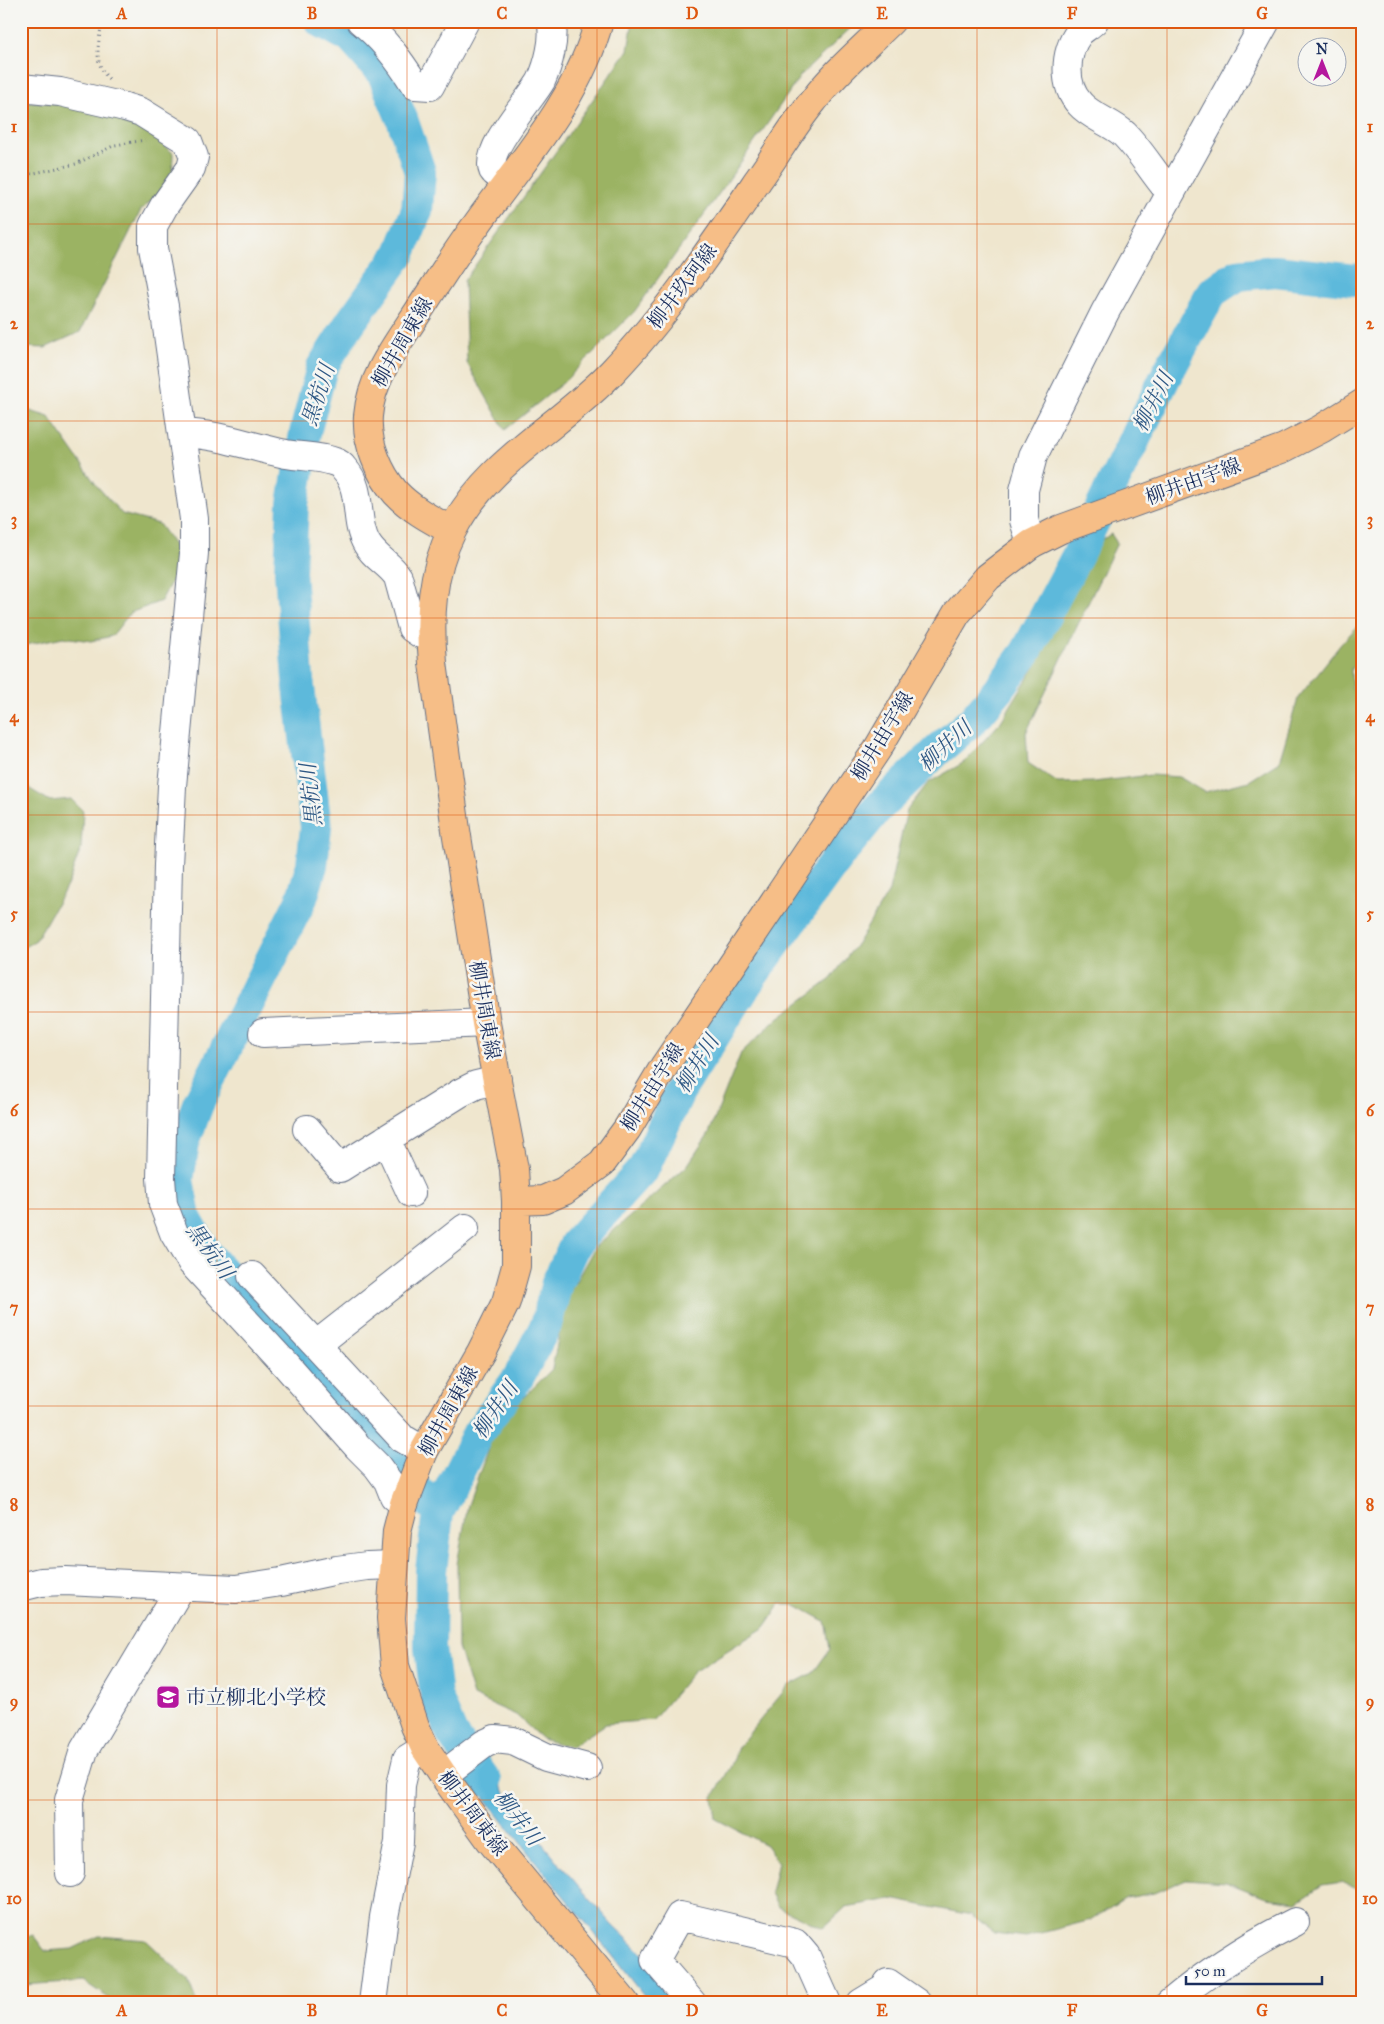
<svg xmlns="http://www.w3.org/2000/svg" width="1384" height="2024" viewBox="0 0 1384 2024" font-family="'IM FELL Great Primer','Noto Serif JP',serif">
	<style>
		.forest { fill: #9bb364; stroke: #5b7161 }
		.water { fill: #5db9db; stroke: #3c749c }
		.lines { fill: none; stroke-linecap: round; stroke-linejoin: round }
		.river { stroke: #5db9db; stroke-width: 32 }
		.minor-casing { stroke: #656f85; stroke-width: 30 }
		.major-casing { stroke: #656f85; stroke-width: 30 }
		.path { stroke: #656f85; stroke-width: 3; stroke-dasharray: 1 4; stroke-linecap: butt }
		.minor { stroke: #fff; stroke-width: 28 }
		.major { stroke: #f6be87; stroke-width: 28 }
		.grid { fill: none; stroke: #de5710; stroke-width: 1; stroke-opacity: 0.55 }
		.labels { text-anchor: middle; stroke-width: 5; stroke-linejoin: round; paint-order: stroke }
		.street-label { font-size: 20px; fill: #1b2f5e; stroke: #f6f6f2 }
		.poi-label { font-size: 20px; fill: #1b2f5e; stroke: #f6f6f2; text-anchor: start }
		.water-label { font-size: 21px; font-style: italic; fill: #2f5884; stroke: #f6f6f2 }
		.neatline { fill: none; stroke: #de5710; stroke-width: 2 }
		.grid-label { font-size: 16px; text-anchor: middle; font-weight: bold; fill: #de5710 }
	</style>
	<rect width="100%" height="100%" fill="#f6f6f2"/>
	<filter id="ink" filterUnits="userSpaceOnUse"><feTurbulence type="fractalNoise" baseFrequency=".02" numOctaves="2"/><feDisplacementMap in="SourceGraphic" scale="10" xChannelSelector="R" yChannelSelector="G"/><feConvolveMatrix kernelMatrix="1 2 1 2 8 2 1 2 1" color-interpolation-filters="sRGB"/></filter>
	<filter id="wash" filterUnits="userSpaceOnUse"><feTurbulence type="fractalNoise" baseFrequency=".0096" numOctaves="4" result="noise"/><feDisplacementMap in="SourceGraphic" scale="20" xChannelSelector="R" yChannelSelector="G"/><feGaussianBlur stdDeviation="1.12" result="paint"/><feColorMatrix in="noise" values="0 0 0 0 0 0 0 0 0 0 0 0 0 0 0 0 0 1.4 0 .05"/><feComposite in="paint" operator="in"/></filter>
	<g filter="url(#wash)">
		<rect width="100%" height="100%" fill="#efe6ce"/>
		<path class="forest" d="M 633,21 L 858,21 L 801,75 L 723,188 L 634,312 L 564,382 L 505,430 L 467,363 L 464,281 L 628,50 Z
			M 21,101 L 68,104 L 137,123 L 173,153 L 172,182 L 141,210 L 80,332 L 45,348 L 21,347 Z
			M 21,408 L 49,417 L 97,486 L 122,514 L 159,524 L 176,548 L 177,571 L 161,601 L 130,613 L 112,636 L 91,641 L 63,637 L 21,646 Z
			M 1111,534 L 1117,543 L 1026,733 L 1028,763 L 1058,783 L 1094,782 L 1151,775 L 1179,777 L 1205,792 L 1249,781 L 1279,762 L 1298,698 L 1341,644 L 1363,620 L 1363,654 L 1351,669 L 1352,689 L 1363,691 L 1363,1892 L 1342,1882 L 1322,1885 L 1297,1902 L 1267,1898 L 1226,1882 L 1186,1879 L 1154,1893 L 1126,1898 L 1091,1920 L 1026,1937 L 994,1933 L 971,1915 L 891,1899 L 846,1907 L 823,1928 L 778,1907 L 771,1893 L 778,1862 L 766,1845 L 716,1819 L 713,1797 L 731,1766 L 738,1747 L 788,1686 L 813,1673 L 830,1649 L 825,1621 L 794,1604 L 780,1604 L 765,1627 L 693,1672 L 653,1720 L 606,1724 L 570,1747 L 542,1739 L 516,1715 L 473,1696 L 458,1647 L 457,1564 L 468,1505 L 497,1424 L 552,1369 L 566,1299 L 595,1247 L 687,1166 L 709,1133 L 741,1053 L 778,1018 L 831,979 L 860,939 L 889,891 L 907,810 L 928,783 L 963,763 L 1000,723 L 1040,658 L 1097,543 Z
			M 21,772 L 30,789 L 50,801 L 71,799 L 83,811 L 81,848 L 68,884 L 36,940 L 21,949 Z
			M 33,1935 L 45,1951 L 72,1949 L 99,1936 L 146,1940 L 188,1980 L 197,2003 L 116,2003 L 83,1981 L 24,1985 L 21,1989 L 21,1939 Z"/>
		<path class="water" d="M 484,1757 L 516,1811 L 555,1859 L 612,1924 L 650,1961 L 683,2003 L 650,2003 C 589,1924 523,1850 464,1770 Z"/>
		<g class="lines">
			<path class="river" d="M 320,21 L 351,38 L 383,74 L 402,119 L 420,172 L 417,210 L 400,253 L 350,323 L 322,367 L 305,433 L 293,504 L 290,572 L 298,679 L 316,827 L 312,865 L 302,898 L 198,1104 L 184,1142 L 178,1180 L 185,1217 L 206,1253 L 430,1504
				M 486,1781 L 452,1734 L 436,1696 L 430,1648 L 431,1571 L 438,1513 L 478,1433 L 518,1378 L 546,1325 L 557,1283 L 575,1244 L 644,1168 L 679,1092 L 750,979 L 841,853 L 877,809 L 938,750 L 972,721 L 998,690 L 1026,652 L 1076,558 L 1167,374 L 1212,292 L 1238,275 L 1275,271 L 1355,280 L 1363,278"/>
		</g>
	</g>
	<g filter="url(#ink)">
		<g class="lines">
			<g class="minor-casing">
				<path id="minor" d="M 361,21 C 384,39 400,61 415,85 L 430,86 L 465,21
					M 1094,21 C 1090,25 1083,29 1079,33 C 1064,53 1063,86 1080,104 C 1090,116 1112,123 1124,134 C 1139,149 1151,169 1164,185 L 1172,190
					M 21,88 L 60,92 L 125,107 L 141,112 L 188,141 L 194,157 L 191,168 L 164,206 L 153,226 L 153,248 L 164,306 L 194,519 L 194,553 L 172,786 L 168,865 L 161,1178 L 163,1204 L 174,1233 L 192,1263 L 285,1364 L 358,1447 L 377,1466 L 388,1481 L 394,1496 L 404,1504
					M 509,180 C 504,178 496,175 493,170 C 484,150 531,99 541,81 C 548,66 556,38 551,21
					M 182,433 C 218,434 251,447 286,454 C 303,457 320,456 335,462 C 339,463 342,466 344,469 C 364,490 353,521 367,544 C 375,558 390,564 398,577 L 412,628 L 421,634 L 431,636
					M 1031,544 L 1024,520 L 1024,490 L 1033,456 L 1105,312 L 1266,21
					M 263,1033 L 486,1023
					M 307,1129 L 340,1168 L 460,1093 L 476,1085 L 497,1080
					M 386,1139 L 411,1193
					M 252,1276 L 402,1438 L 424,1451
					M 316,1345 L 465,1228
					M 21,1587 L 41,1582 L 65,1581 L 236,1589 L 281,1582 L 337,1570 L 367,1566 L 394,1565
					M 443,1775 L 484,1744 L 495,1739 L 513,1741 L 546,1757 L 587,1768
					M 70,1873 L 69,1800 L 84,1750 L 181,1587
					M 373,2003 L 384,1917 L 399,1842 L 401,1785 L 407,1759 L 425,1748
					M 692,2003 L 655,1960 L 680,1916 L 795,1943 L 806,1956 L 827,2003
					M 861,2003 L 884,1989 L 888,1983 L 917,2003
					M 1170,2003 C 1209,1971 1251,1944 1295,1922"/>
			</g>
			<g class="major-casing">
				<path id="major" d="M 452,531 C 432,520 411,509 396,493 C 379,474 366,442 368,416 C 371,377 397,344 418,312 C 437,283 456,252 477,224 C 522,161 579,98 599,21
					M 516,1201 L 543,1200 L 564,1191 L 602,1163 L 627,1129 L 665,1065 L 878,748 L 957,613 L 988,577 L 1031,544 L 1061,529 L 1284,448 L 1321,429 L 1363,403
					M 625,2003 L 490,1840 L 443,1775 L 425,1748 L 415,1726 L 395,1666 L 391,1618 L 397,1531 L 404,1504 L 424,1451 L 481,1352 L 506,1302 L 516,1266 L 516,1201 L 514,1169 L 486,1023 L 456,830 L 433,663 C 429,618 431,572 452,531 C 487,461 560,427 613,371 C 668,313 713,246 758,180 C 777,154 793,125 814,100 C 836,71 865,47 891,21"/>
			</g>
			<path class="path" d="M 102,21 C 99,43 92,62 109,79
				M 21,176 L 76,164 L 115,145 L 145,140"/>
			<use href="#minor" class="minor"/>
			<use href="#major" class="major"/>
		</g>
	</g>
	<path class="grid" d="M 217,21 L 217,2003M 407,21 L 407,2003M 597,21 L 597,2003M 787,21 L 787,2003M 977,21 L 977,2003M 1167,21 L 1167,2003M 21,224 L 1363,224M 21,421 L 1363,421M 21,618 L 1363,618M 21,815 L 1363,815M 21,1012 L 1363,1012M 21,1209 L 1363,1209M 21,1406 L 1363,1406M 21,1603 L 1363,1603M 21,1800 L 1363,1800"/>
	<defs>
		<g id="school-square" transform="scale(1.25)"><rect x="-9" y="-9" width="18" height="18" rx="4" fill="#b5179e" stroke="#f6f6f2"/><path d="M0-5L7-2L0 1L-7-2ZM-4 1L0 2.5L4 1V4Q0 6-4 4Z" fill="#fff"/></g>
	</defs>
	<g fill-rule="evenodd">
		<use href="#school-square" x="168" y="1697"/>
	</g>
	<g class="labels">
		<g class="street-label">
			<text transform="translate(682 286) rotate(-53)" y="7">柳井玖珂線</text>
			<text transform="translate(402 342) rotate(-60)" y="7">柳井周東線</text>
			<text transform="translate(1193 481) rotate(-20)" y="7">柳井由宇線</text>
			<text transform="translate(882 736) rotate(-59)" y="7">柳井由宇線</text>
			<text transform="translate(485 1010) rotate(80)" y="7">柳井周東線</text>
			<text transform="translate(652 1087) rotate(-58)" y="7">柳井由宇線</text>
			<text transform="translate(448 1411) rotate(-61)" y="7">柳井周東線</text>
			<text transform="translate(473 1813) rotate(53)" y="7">柳井周東線</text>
		</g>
		<g class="poi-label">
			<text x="186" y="1704">市立柳北小学校</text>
		</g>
		<g class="water-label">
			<text transform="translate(318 395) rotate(-72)" y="7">黒杭川</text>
			<text transform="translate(1153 402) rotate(-63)" y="7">柳井川</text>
			<text transform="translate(945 746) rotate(-43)" y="7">柳井川</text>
			<text transform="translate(311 795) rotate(-96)" y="7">黒杭川</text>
			<text transform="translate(697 1064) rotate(-59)" y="7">柳井川</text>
			<text transform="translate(210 1251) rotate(54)" y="7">黒杭川</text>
			<text transform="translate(495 1410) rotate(-56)" y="7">柳井川</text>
			<text transform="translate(518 1818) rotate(52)" y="7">柳井川</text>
		</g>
	</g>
	<rect width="1384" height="2024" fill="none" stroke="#f6f6f2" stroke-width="55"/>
	<g transform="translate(1322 62)"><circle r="24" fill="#f6f6f2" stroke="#9ea6b7"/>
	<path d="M0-4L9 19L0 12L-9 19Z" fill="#b5179e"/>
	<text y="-8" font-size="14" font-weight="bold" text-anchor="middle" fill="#1b2f5e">N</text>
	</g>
	<path d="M1186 1976v8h136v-8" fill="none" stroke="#1b2f5e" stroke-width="2.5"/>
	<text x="1194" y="1976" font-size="15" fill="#1b2f5e" stroke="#f6f6f2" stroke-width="4" paint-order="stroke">50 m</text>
	<rect x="28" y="28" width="1328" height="1968" class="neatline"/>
	<g class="grid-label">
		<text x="122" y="19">A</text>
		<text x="312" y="19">B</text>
		<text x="502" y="19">C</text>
		<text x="692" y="19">D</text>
		<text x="882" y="19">E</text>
		<text x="1072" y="19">F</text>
		<text x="1262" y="19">G</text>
		<text x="14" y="132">1</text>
		<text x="1370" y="132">1</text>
		<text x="14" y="329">2</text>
		<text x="1370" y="329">2</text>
		<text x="14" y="525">3</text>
		<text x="1370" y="525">3</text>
		<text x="14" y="722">4</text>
		<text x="1370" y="722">4</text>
		<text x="14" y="919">5</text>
		<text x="1370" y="919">5</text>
		<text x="14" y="1116">6</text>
		<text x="1370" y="1116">6</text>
		<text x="14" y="1313">7</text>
		<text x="1370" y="1313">7</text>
		<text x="14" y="1510">8</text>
		<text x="1370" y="1510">8</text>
		<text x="14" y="1707">9</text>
		<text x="1370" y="1707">9</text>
		<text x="14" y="1904">10</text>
		<text x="1370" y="1904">10</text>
		<text x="122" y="2016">A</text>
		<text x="312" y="2016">B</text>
		<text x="502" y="2016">C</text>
		<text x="692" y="2016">D</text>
		<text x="882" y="2016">E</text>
		<text x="1072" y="2016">F</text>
		<text x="1262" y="2016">G</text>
	</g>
</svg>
